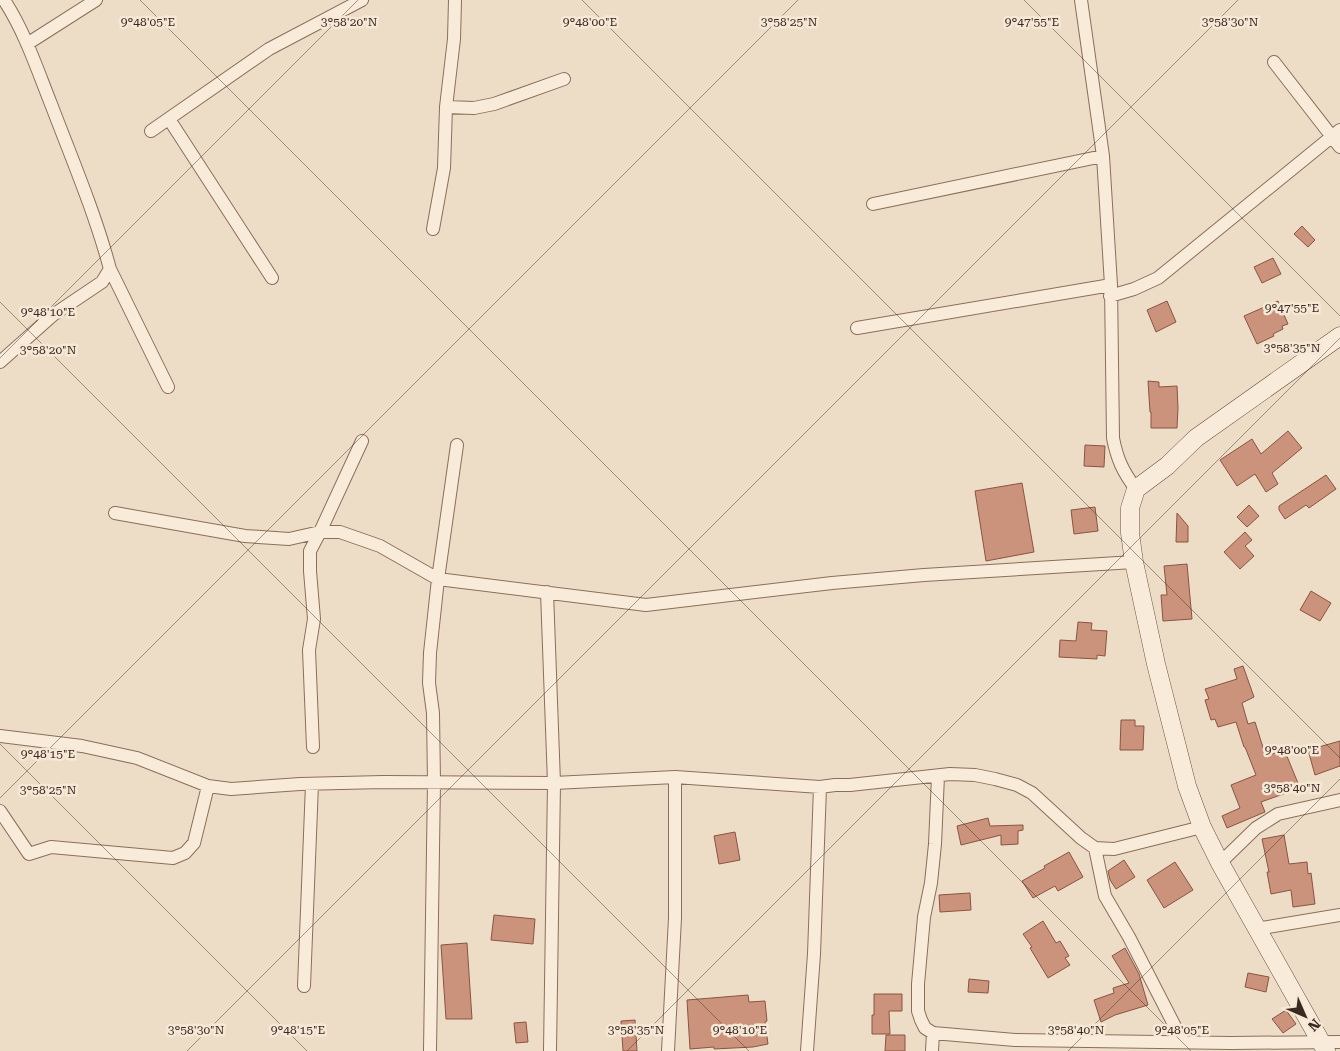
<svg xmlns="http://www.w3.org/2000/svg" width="1340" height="1051" viewBox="0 0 1340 1051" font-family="'Roboto Serif',serif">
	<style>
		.building { fill: #cc937c; stroke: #895442 }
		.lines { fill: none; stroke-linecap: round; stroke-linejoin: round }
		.minor-casing { stroke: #8a6e5c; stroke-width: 14 }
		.secondary-casing { stroke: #6c4f3f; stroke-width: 19 }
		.minor { stroke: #f9ebda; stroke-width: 12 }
		.secondary { stroke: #f9ebda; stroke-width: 18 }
		.ticks { fill: none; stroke: #3a291f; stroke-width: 1; stroke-opacity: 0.45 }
		.ticks-label { font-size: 12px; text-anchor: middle; fill: #3a291f; stroke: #f6e8d6; stroke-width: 5; stroke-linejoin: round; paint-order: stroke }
	</style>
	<rect width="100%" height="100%" fill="#eeddc6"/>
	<path class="building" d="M 1302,226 L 1315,240 L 1308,247 L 1294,234 Z
		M 1273,258 L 1281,274 L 1262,283 L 1254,267 Z
		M 1167,301 L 1176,322 L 1156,332 L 1147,310 Z
		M 1278,301 L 1288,324 L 1282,326 L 1283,329 L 1273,334 L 1274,336 L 1257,344 L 1244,316 Z
		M 1148,381 L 1159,382 L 1159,387 L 1177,386 L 1178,408 L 1177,428 L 1151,428 L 1151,412 L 1150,412 Z
		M 1288,431 L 1302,448 L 1272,473 L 1278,484 L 1266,492 L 1255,474 L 1237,486 L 1220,460 L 1252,439 L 1261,454 Z
		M 1085,445 L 1105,446 L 1104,467 L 1084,466 Z
		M 1326,475 L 1336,489 L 1309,508 L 1306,505 L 1285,519 L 1279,510 L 1279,506 Z
		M 1022,483 L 1034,552 L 986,561 L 975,491 Z
		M 1249,505 L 1259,516 L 1247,527 L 1237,517 Z
		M 1095,507 L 1098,531 L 1074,534 L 1071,510 Z
		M 1177,513 L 1188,526 L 1188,542 L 1176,542 Z
		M 1245,532 L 1252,540 L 1245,546 L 1254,556 L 1240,569 L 1224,552 Z
		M 1187,564 L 1192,619 L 1163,621 L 1161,595 L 1167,595 L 1164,566 Z
		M 1311,591 L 1331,603 L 1320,621 L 1300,610 Z
		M 1078,622 L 1092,623 L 1091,630 L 1107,631 L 1105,656 L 1097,655 L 1097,659 L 1059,657 L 1060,640 L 1076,641 Z
		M 1243,666 L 1254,697 L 1242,703 L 1248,724 L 1255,722 L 1266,757 L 1284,749 L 1300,788 L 1261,802 L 1265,812 L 1227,828 L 1222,816 L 1240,808 L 1231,785 L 1256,775 L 1245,747 L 1244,747 L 1236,722 L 1218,727 L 1215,719 L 1211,720 L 1205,700 L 1209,699 L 1205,689 L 1237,679 L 1234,669 Z
		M 1121,720 L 1135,720 L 1135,726 L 1144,726 L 1143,750 L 1120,750 Z
		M 1340,741 L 1340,766 L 1315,775 L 1308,750 Z
		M 988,818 L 990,826 L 1023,825 L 1023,830 L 1018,831 L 1018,844 L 1001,845 L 1001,835 L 961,845 L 957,826 Z
		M 735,832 L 740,860 L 719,864 L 714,836 Z
		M 1284,835 L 1289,864 L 1307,862 L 1308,874 L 1311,873 L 1315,904 L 1293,907 L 1291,890 L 1271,894 L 1267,872 L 1269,872 L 1262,839 Z
		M 1069,852 L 1083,877 L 1058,891 L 1055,886 L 1033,898 L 1022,881 L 1045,868 L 1044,866 Z
		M 1124,860 L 1135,877 L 1116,889 L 1110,880 L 1108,871 Z
		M 1175,862 L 1193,890 L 1164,908 L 1147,880 Z
		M 970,893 L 971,910 L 940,912 L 939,895 Z
		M 494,915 L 535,919 L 533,944 L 491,940 Z
		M 1043,921 L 1056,943 L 1060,941 L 1069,956 L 1065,958 L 1070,965 L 1048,978 L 1030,948 L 1032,947 L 1023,934 Z
		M 467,943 L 472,1019 L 446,1019 L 441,945 Z
		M 1125,948 L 1139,974 L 1148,1005 L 1115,1015 L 1101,1022 L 1094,1000 L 1114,993 L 1113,988 L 1129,983 L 1112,956 Z
		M 1248,973 L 1269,977 L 1266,992 L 1245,987 Z
		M 969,979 L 989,981 L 988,993 L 968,992 Z
		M 874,994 L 902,994 L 902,1011 L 889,1011 L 890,1034 L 872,1034 L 872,1015 L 874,1015 Z
		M 748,995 L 749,1002 L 765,1001 L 767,1021 L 765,1022 L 768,1044 L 753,1047 L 714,1049 L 714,1047 L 690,1049 L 687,1000 Z
		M 1286,1010 L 1296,1024 L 1283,1033 L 1272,1019 Z
		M 635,1020 L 637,1051 L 623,1051 L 621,1021 Z
		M 526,1022 L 528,1042 L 516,1043 L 514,1023 Z
		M 886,1035 L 905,1035 L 905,1051 L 885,1051 Z"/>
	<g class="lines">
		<g class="minor-casing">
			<path id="minor" d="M 4,0 C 25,32 37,69 51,104 C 72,159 95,213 110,269 L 168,387
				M 1081,0 L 1103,156 L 1111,285 L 1113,438 C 1117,459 1123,472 1136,489
				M 27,44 L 96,0
				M 1274,62 L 1340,147
				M 446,107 L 474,108 L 494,104 L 564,79
				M 169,119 L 272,278
				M 151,131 L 269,49 L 362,0
				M 873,204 L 1103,156
				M 433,229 L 444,168 L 446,107 L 454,39 L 455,0
				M 1110,296 L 1134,289 L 1158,278 L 1340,130
				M 857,328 L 1111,285
				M 0,362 L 53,315 L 102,282 L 110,269
				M 115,513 L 245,536 L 289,539 L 320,532 L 340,532 L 380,546 L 438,579 L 646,605 L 832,583 L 924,575 L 1134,562
				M 547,592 L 554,783 L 550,1051
				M 0,736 L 82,746 L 137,758 L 208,786 L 231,789 L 300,784 L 383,782 L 554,783 L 675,777 L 820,787 L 835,785 L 850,785 L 950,774 L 975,775 L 995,779 L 1017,785 L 1032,793 L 1081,838 L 1095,848 L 1114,849 L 1202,827
				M 313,747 L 309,650 L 314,619 L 310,571 L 310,551 L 320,532 L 362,441
				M 938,776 L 935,844 L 931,883 L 924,917 L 918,984 L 918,1011 L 921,1020 L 925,1028 L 933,1033 L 1015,1040 L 1231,1043 L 1340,1042
				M 0,811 L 29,854 L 51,847 L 173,858 L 185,853 L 194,843 L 208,786
				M 1095,848 L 1105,896 L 1129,937 L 1183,1042
				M 1220,863 L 1256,828 L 1278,814 L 1340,800
				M 1256,929 L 1340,915
				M 304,986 L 312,784
				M 430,1051 L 434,782 L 433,713 L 429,683 L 430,653 L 438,579 L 457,445
				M 668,1051 L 675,918 L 675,777
				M 807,1051 L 814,954 L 820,787
				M 932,1051 L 933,1033"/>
		</g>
		<g class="secondary-casing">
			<path id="secondary" d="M 1326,1051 L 1220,863 L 1202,827 L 1187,786 L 1156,664 L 1134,562 L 1130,533 L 1130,508 L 1136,489 L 1167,466 L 1196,438 L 1340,336"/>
		</g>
		<use href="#minor" class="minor"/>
		<use href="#secondary" class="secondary"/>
	</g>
	<path class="ticks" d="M 140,0 L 1191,1051M 582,0 L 1340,758M 1024,0 L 1340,316M 0,302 L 749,1051M 0,358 L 358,0M 0,744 L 307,1051M 0,798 L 798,0M 187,1051 L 1238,0M 627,1051 L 1340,338M 1068,1051 L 1340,779"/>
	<g class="ticks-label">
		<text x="148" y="26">9°48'05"E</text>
		<text x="349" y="26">3°58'20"N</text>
		<text x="590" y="26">9°48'00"E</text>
		<text x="789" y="26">3°58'25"N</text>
		<text x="1032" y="26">9°47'55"E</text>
		<text x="1230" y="26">3°58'30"N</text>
		<text x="1292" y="312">9°47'55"E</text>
		<text x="48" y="316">9°48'10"E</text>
		<text x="1292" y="352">3°58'35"N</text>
		<text x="48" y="354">3°58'20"N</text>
		<text x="1292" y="754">9°48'00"E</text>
		<text x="48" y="758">9°48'15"E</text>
		<text x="1292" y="792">3°58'40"N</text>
		<text x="48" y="794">3°58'25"N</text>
		<text x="196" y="1034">3°58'30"N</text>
		<text x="636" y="1034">3°58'35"N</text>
		<text x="1076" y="1034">3°58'40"N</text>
		<text x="298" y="1034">9°48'15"E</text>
		<text x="740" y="1034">9°48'10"E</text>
		<text x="1182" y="1034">9°48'05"E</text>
	</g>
	<g transform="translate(1305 1016) rotate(135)" stroke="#f6e8d6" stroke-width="4" paint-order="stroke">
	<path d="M0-4L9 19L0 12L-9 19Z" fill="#3a291f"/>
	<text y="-8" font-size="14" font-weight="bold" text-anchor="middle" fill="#3a291f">N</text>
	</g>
</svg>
